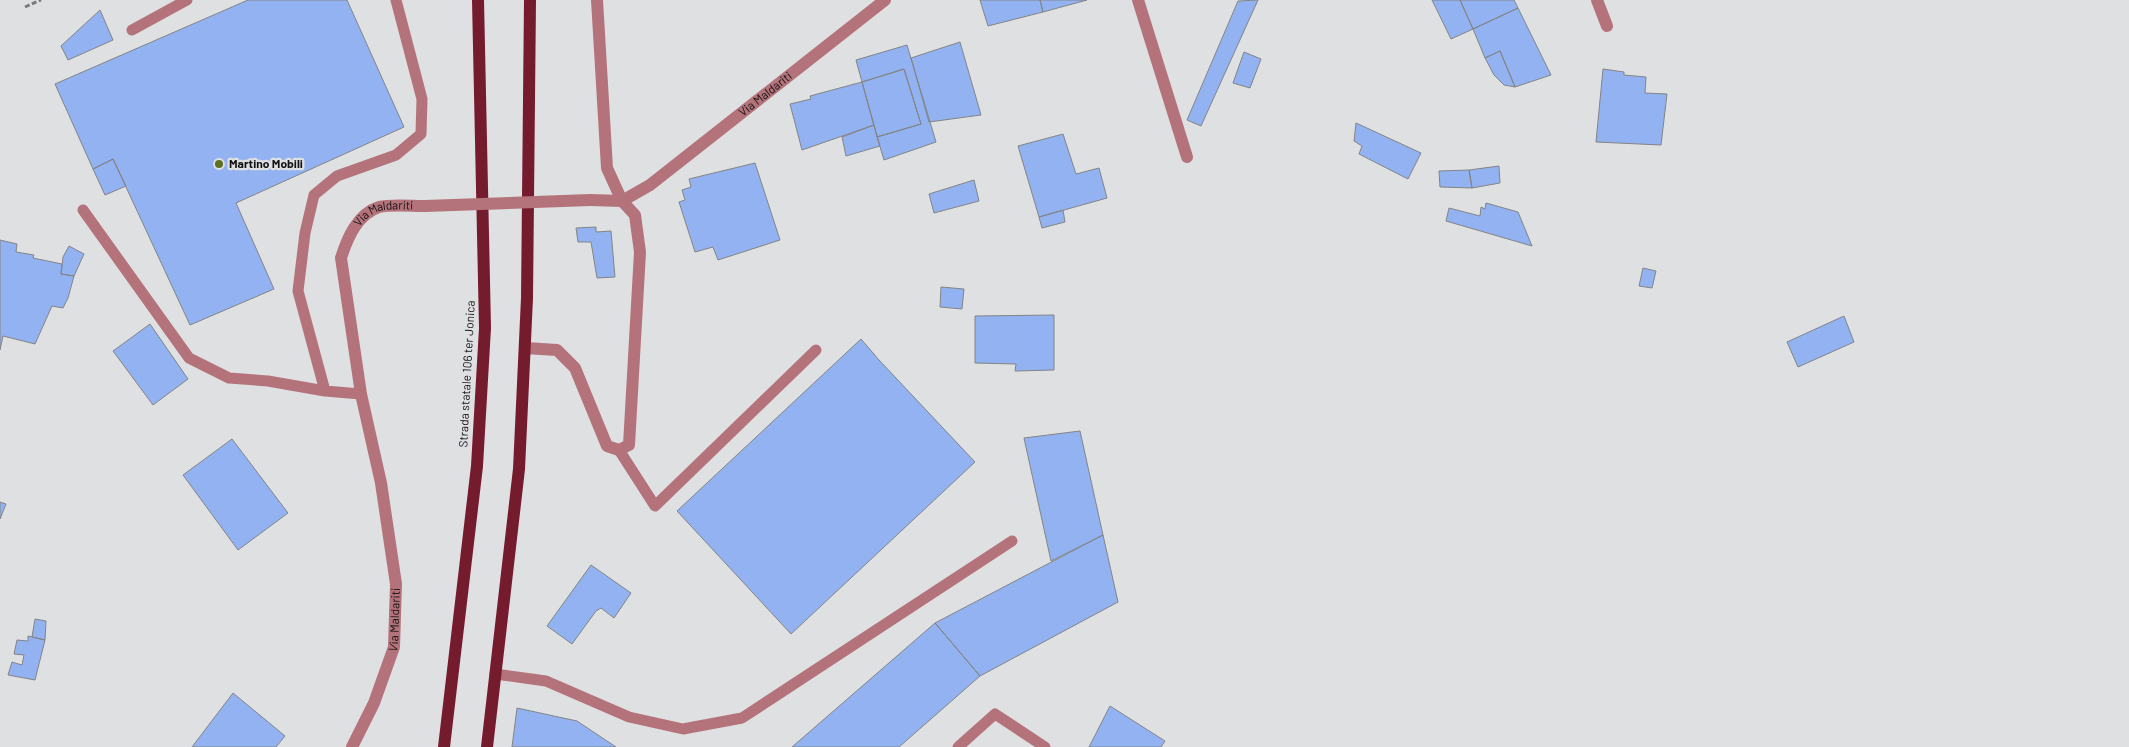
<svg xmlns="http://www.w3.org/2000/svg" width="2129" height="747" viewBox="0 0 2129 747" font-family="Barlow,sans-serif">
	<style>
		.building { fill: #92b2f1; stroke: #838486 }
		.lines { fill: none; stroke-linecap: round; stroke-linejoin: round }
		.path { stroke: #79797b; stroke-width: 3; stroke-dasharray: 5 2.5; stroke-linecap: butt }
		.service { stroke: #b4737a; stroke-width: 11 }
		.minor { stroke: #b4737a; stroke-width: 12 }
		.primary { stroke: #751b2e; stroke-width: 12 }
		.minor-bridge { stroke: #b4737a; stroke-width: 12 }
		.poi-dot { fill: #5c7121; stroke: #dfe0e2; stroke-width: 2 }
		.labels { text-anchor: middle; stroke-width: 4.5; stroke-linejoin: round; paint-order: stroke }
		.street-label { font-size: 12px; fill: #121213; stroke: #dfe0e2 }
		.poi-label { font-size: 12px; font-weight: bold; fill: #121213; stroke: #dfe0e2; text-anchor: start }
	</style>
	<rect width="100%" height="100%" fill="#dfe0e2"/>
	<path class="building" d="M 248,0 L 347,0 L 404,127 L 236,203 L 274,289 L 190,325 L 113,159 L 93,169 L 55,84 Z
		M 980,0 L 1040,0 L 1043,12 L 988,26 Z
		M 1040,0 L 1087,0 L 1043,12 Z
		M 1258,0 L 1201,126 L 1187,120 L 1238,1 Z
		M 1432,0 L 1460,0 L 1473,29 L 1451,39 Z
		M 1460,0 L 1514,0 L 1518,8 L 1473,29 Z
		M 1518,8 L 1551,75 L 1515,87 L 1500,51 L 1485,58 L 1473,29 Z
		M 100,10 L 113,40 L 68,60 L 61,46 Z
		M 960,42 L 981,115 L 929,122 L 911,58 Z
		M 907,45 L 936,142 L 884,160 L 877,137 L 921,124 L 904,69 L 862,82 L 856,60 Z
		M 1500,51 L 1515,87 L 1504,85 L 1494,75 L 1485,58 Z
		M 1244,52 L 1261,59 L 1250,88 L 1233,83 Z
		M 904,69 L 921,124 L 877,137 L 862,82 Z
		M 1603,69 L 1624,72 L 1624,75 L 1646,77 L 1645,93 L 1667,94 L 1661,145 L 1596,142 Z
		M 862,82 L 874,125 L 802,150 L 790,104 L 811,99 L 810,96 Z
		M 1356,123 L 1421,153 L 1408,179 L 1359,154 L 1362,146 L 1354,141 Z
		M 874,125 L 880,146 L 846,156 L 842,137 Z
		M 1063,134 L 1076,174 L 1099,168 L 1107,198 L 1039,217 L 1018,146 Z
		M 113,159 L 126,186 L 105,195 L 93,169 Z
		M 755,163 L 780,240 L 718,260 L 713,247 L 695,252 L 679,202 L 685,200 L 682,190 L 691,187 L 689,179 Z
		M 1499,166 L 1500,183 L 1472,188 L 1469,170 Z
		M 1469,170 L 1472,188 L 1440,187 L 1439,171 Z
		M 974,180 L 979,201 L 934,213 L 929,194 Z
		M 1486,203 L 1518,212 L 1532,246 L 1446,221 L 1449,208 L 1480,216 L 1481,207 L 1485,209 Z
		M 1063,210 L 1065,222 L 1042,228 L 1039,217 Z
		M 596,227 L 596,232 L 611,231 L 615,277 L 597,278 L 591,242 L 578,242 L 576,228 Z
		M 0,240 L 17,244 L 16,252 L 34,255 L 33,258 L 62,264 L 61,274 L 74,276 L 68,298 L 63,308 L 52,306 L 35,344 L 3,336 L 0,350 Z
		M 69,246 L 84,254 L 74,276 L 61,274 L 63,257 Z
		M 1643,268 L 1656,271 L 1652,288 L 1639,286 Z
		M 941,287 L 964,289 L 962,309 L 940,307 Z
		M 1054,315 L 1054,370 L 1015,371 L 1016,364 L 975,363 L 975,316 Z
		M 1844,316 L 1854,342 L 1798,367 L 1787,342 Z
		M 150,324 L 188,379 L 153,405 L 113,351 Z
		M 861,339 L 879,360 L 975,462 L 791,634 L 677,511 Z
		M 1080,431 L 1103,535 L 1051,561 L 1024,438 Z
		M 232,439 L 288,513 L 238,550 L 183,475 Z
		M 0,502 L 6,504 L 0,519 Z
		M 1103,535 L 1118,602 L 980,676 L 935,623 Z
		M 591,565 L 631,593 L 614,618 L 601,608 L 596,611 L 572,644 L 547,626 Z
		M 35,619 L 46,621 L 45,640 L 32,637 Z
		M 935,623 L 980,676 L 899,747 L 792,747 Z
		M 28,636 L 45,640 L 35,680 L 8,675 L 12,662 L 22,665 L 24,655 L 14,654 L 17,640 L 28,641 Z
		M 233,693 L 285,736 L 276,747 L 192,747 Z
		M 1110,706 L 1165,741 L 1161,747 L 1089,747 Z
		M 517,708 L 577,721 L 616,747 L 512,747 Z"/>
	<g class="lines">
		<path class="path" d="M 25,7 L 41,0"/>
		<path class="service" d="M 132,30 L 187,0
			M 83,210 L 189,358 L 229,378 L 268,381 L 325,391 L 361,394
			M 325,391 L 298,291 L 305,233 L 314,195 L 337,176 L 396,155 L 421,134 L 422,99 L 396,0
			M 619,450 L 655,506 L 816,350
			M 495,674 L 546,681 L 629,717 L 683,729 L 742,718 L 1012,541
			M 958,747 L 995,714 L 1045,747"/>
		<g class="minor">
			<path d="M 1138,0 L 1187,157"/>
			<path d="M 1597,0 L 1607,26"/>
			<path id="s1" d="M 590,200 L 622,201 L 650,185 L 885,0"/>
			<path d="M 525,348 L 557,350 L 575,368 L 607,446 L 619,450 L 629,445 L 640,252 L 635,215 L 622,201 L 607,168 L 597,0"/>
			<path id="s2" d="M 352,747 L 374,703 L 394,647 L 396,584 L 381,483 L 361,394 L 341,258 C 347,239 357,214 379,207 C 390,204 412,206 425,206"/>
		</g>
		<path class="primary" d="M 444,747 L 477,466 L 485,328 L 478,0
			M 487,747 L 519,469 L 527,298 L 530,0"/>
		<path class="minor-bridge" d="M 425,206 L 590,200"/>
	</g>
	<circle class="poi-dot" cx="219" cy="164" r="5"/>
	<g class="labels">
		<g class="street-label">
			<text dy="4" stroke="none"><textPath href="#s1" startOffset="211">Via Maldariti</textPath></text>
			<text dy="4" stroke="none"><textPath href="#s2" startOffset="571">Via Maldariti</textPath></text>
			<text transform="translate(467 374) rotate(-87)" y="4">Strada statale 106 ter Jonica</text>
			<text dy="4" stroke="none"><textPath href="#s2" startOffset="136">Via Maldariti</textPath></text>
		</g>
		<g class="poi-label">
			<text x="229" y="168">Martino Mobili</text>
		</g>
	</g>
</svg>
